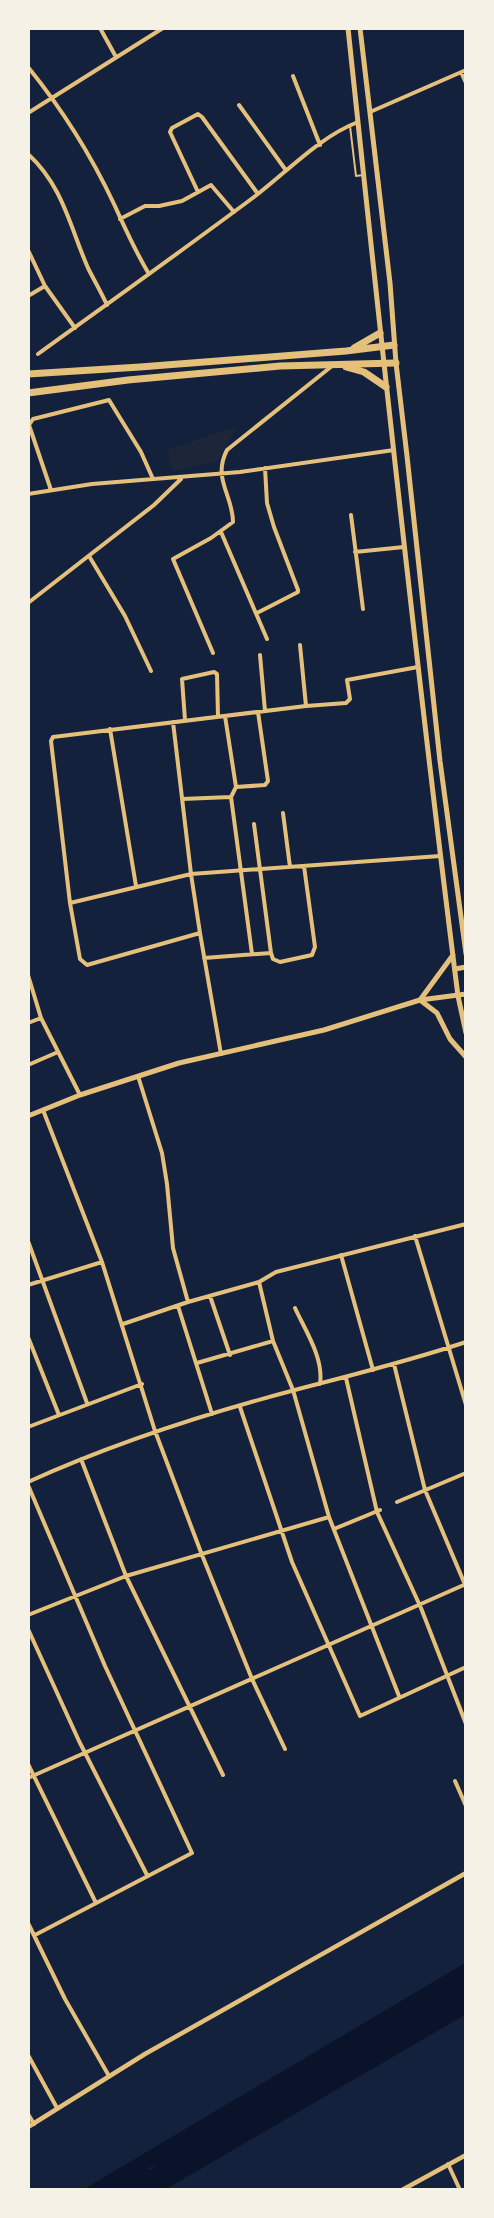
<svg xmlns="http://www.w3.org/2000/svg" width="494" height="2218" viewBox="0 0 494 2218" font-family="'Roboto Condensed',sans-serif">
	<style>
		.green { fill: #1d2539 }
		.water { fill: #0b132b; fill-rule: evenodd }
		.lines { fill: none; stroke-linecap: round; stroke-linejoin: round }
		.river { stroke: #0b132b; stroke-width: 15 }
		.pedestrian { stroke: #e5c07b; stroke-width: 2 }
		.minor { stroke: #e5c07b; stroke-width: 4 }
		.tertiary { stroke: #e5c07b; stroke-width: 4.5 }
		.secondary { stroke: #e5c07b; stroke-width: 5 }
		.primary { stroke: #e5c07b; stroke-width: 5 }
		.motorway { stroke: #e5c07b; stroke-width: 7 }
	</style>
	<rect width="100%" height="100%" fill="#14213d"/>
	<path class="green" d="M 237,426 L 218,461 L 173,471 L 167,450 Z"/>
	<path class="water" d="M 465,1963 L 465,2015 L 166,2189 L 84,2189 ZM 156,2166 L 160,2168 L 153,2176 L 132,2187 C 138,2180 145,2176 149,2170 L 147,2168 Z"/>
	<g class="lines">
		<path class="river" d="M 131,2190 L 167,2168"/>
		<path class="pedestrian" d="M 350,126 L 356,176 L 363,175"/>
		<path class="minor" d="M 100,28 L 116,57
			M 28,67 C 62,109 91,155 114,204 C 125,228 135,251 149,274
			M 461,72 L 466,83
			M 293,76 L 320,145
			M 239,105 L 285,169
			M 370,112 L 466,70
			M 28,113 L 163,28
			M 28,154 C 63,186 70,227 88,268 C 94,280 101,292 107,305
			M 198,192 L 170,132 L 172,128 L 198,114 L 202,117 L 258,194
			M 120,219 L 145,206 L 159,206 L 182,201 L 211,185 L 234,212
			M 28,250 L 45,286 L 75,328
			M 28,296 L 45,286
			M 38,354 C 110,302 183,250 254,197 C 287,172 319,137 358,122
			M 51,490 L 29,425 L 33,419 L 109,400 L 141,452 L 153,479
			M 28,494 L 92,484 L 240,472 L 394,450
			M 351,515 L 363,609
			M 221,532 L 267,639
			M 355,552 L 404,547
			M 89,556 L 125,616 L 151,671
			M 28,603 L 154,505 L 181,479
			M 257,613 L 298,592 L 298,590 L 274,527 L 267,503 L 265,468
			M 300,645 L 306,706
			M 213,653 L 173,559 L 211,538 L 233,522 C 233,495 212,479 227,450 L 332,366
			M 260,655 L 265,711
			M 225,716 L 236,787 L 265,785 L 268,781 L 258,712
			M 185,720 L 182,679 L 214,672 L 217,674 L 218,717
			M 173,722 L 191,874 L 200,933
			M 110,729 L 136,886
			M 231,797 L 252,954
			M 182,799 L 231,797 L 236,787
			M 283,813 L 290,867
			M 254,824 L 271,953
			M 70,903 L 191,874 L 440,856
			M 204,958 L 271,953 L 273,959 L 280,962 L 312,955 L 315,947 L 304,866
			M 28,975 L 41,1018 L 80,1095
			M 28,1023 L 41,1018
			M 221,1054 L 200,933 L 87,965 L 80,959 L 70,903 L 51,741 L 53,737 L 306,706 L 346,703 L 350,699 L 347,680 L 418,667
			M 28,1065 L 58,1052
			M 138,1076 L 162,1153 L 167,1184 L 173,1248 L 188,1302
			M 43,1110 L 102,1262 L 155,1431 L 202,1555 L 252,1679 L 285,1749
			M 415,1236 L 466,1405
			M 28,1241 L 87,1403
			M 341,1255 L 373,1370
			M 259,1282 L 273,1341 L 293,1390 L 329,1517 L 399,1696
			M 28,1285 L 102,1262
			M 210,1296 L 230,1355
			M 178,1306 L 212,1414
			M 295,1308 C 305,1330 324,1358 320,1384
			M 123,1324 L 188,1302 L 259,1282 L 276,1272 L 466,1224
			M 28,1337 L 59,1415
			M 197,1363 L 273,1341
			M 394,1364 L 425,1490 L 466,1587
			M 346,1378 L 377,1512 L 421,1608 L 466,1724
			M 240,1407 L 292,1562 L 360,1716 L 466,1667
			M 28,1427 L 142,1384
			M 81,1459 L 126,1576 L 223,1775
			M 28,1482 C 114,1443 204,1414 295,1390 C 352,1375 409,1361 466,1342
			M 28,1485 L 105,1666 L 192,1853 L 35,1935
			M 397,1502 L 466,1473
			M 334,1529 L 380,1510
			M 28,1615 L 126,1576 L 329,1517
			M 28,1629 L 79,1741 L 147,1875
			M 28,1764 L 96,1903
			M 28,1778 L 466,1584
			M 455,1781 L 466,1806
			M 28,1923 L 65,1999 L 109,2076
			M 28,2055 L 57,2108
			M 28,2114 L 34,2124
			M 448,2164 L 460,2190"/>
		<path class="tertiary" d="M 28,2127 L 145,2054 L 466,1873
			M 402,2190 L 466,2155"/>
		<path class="secondary" d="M 455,969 L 466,967
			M 28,1116 L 80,1095 L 179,1063 L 324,1030 L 420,1000 L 466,994"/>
		<path class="primary" d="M 348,28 C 382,351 417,674 458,996 L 466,1033
			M 360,28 L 390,283 L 396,363 L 407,456 L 440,761 L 466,954
			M 453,955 L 420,1000 L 437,1013 L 450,1039 L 466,1057"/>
		<path class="motorway" d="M 354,348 L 380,333
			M 346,367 L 364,372 L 386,387
			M 28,374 L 140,367 L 346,351 L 394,345
			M 28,393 L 128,380 L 280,366 L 396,363"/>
	</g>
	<rect width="494" height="2218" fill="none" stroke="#f6f1e7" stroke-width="60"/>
</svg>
